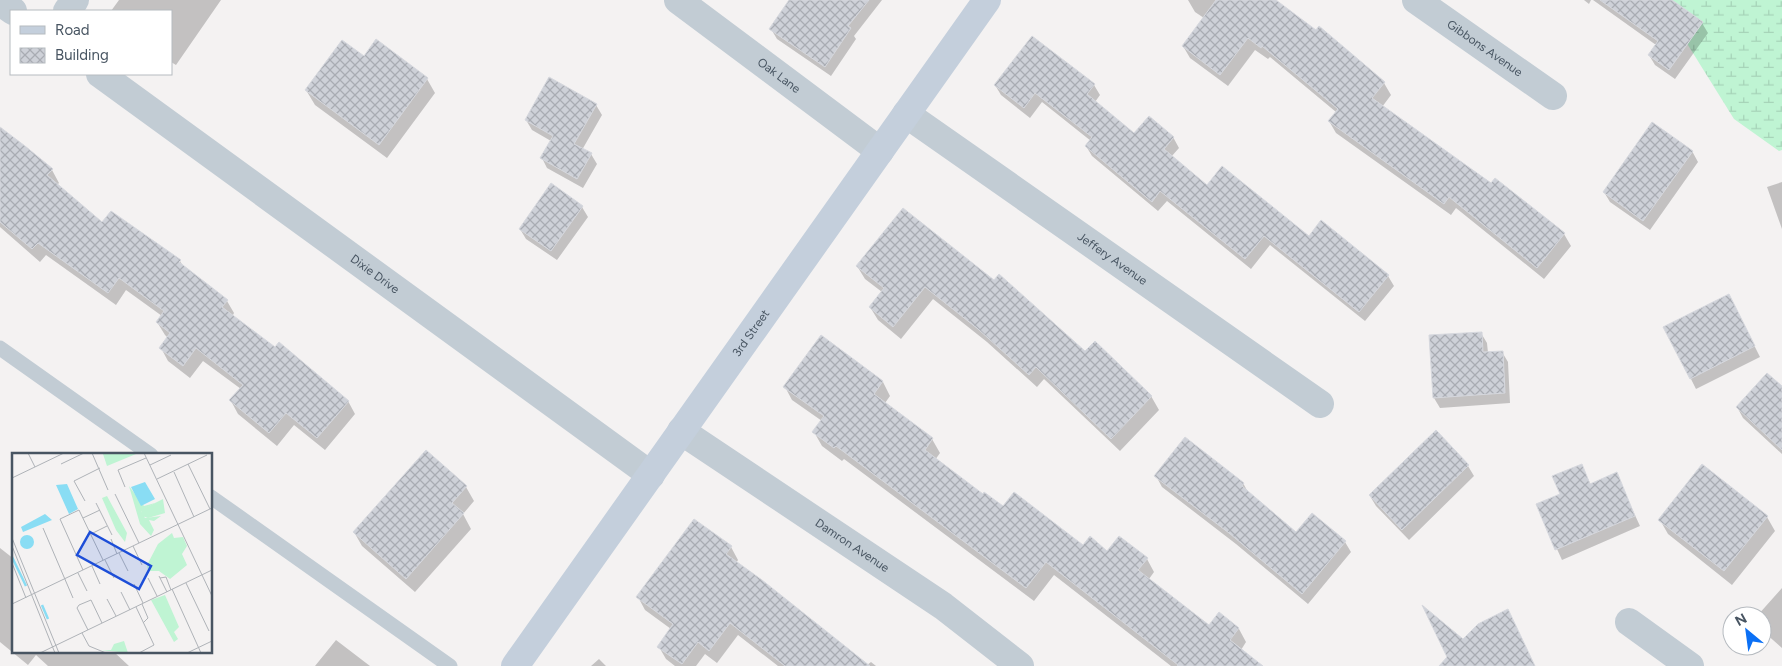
<svg xmlns="http://www.w3.org/2000/svg" width="1782" height="666" viewBox="0 0 1782 666" font-family="Figtree,sans-serif">
	<style>
		.wetland { fill: url(#wetland-marsh) }
		.shadow { fill: #0003 }
		.building { fill: url(#building-cross-hatch); stroke: #d6d8de }
		.lines { fill: none; stroke-linecap: round; stroke-linejoin: round }
		.lane { stroke: #c2ccd4; stroke-width: 15 }
		.street { stroke: #c2ccd4; stroke-width: 28 }
		.secondary { stroke: #c4cfdc; stroke-width: 28 }
		.labels { text-anchor: middle; stroke-width: 5; stroke-linejoin: round; paint-order: stroke }
		.street-label { font-size: 12px; fill: #485562; stroke: #fff }
		.inset-river { fill: none; stroke: #89ddf4; stroke-width: 2.5 }
		.inset-road { fill: none; stroke: #afb3b8; stroke-width: 1 }
		.view { fill: #1d4ed8; fill-opacity: 0.15; stroke: #1d4ed8; stroke-width: 2.5 }
		.inset-edge { fill: none; stroke: #485562; stroke-width: 2.5 }
	</style>
	<defs>
		<pattern id="wetland-marsh" width="20" height="14" patternUnits="userSpaceOnUse" patternTransform="scale(1.25)"><rect width="20" height="14" fill="#bff4d3"/><path d="M1 5h8M5 5V1M11 12h8M15 12V8" fill="none" stroke="#a6d3b8"/></pattern>
		<pattern id="building-cross-hatch" width="8" height="8" patternUnits="userSpaceOnUse" patternTransform="scale(1.25)"><rect width="8" height="8" fill="#ced1d8"/><path d="M0 0l8 8M0 8l8-8" fill="none" stroke="#a9acb3"/></pattern>
	</defs>
	<rect width="100%" height="100%" fill="#f4f2f2"/>
	<path class="wetland" d="M 1671,0 L 1782,0 L 1782,150 L 1779,151 L 1734,119 L 1678,29 Z"/>
	<path class="shadow" d="M 119,0 L 221,0 L 176,65 L 171,62 L 171,11 L 111,11 Z
		M 791,0 L 882,0 L 854,36 L 856,39 L 831,76 L 777,39 L 771,29 Z
		M 1188,0 L 1274,0 L 1316,32 L 1319,28 L 1384,83 L 1391,95 L 1382,107 L 1564,234 L 1571,246 L 1544,279 L 1456,208 L 1451,215 L 1336,133 L 1329,121 L 1336,112 L 1270,57 L 1268,59 L 1255,50 L 1228,86 L 1190,58 L 1183,46 L 1204,18 L 1195,12 Z
		M 1584,0 L 1591,0 L 1589,4 Z
		M 1593,0 L 1670,0 L 1702,23 L 1708,33 L 1675,79 L 1655,65 L 1649,55 L 1656,45 Z
		M 427,79 L 435,93 L 387,158 L 315,105 L 306,90 Z
		M 995,85 L 1094,85 L 1100,95 L 1095,102 L 1134,134 L 1173,137 L 1179,148 L 1171,157 L 1207,187 L 1388,276 L 1394,286 L 1365,321 L 1270,245 L 1251,269 L 1167,201 L 1158,211 L 1092,156 L 1086,146 L 1091,141 L 1042,102 L 1030,118 L 1001,95 Z
		M 596,105 L 602,115 L 582,150 L 591,154 L 597,164 L 583,188 L 547,168 L 542,158 L 551,141 L 532,130 L 526,120 Z
		M 0,129 L 52,170 L 59,183 L 57,185 L 103,224 L 180,261 L 183,266 L 227,301 L 234,313 L 232,317 L 348,401 L 355,414 L 325,450 L 294,425 L 277,446 L 238,414 L 231,401 L 241,389 L 203,361 L 190,378 L 168,361 L 161,348 L 168,338 L 165,335 L 157,322 L 162,316 L 126,290 L 116,305 L 46,255 L 40,262 L 0,227 Z
		M 1692,151 L 1698,162 L 1650,230 L 1610,202 L 1604,192 Z
		M 1782,182 L 1782,229 L 1767,187 Z
		M 582,207 L 588,217 L 557,260 L 526,239 L 520,229 Z
		M 903,209 L 1085,353 L 1151,396 L 1159,410 L 1120,451 L 1044,379 L 1037,387 L 987,342 L 933,299 L 901,339 L 878,320 L 870,307 L 882,292 L 865,279 L 857,266 Z
		M 1734,305 L 1760,357 L 1696,389 L 1691,379 Z
		M 1481,333 L 1487,343 L 1488,353 L 1502,352 L 1508,362 L 1510,403 L 1440,408 L 1434,398 Z
		M 821,337 L 883,382 L 890,396 L 885,403 L 932,439 L 940,453 L 935,460 L 983,496 L 1003,508 L 1083,547 L 1147,559 L 1154,572 L 1149,579 L 1210,626 L 1220,614 L 1239,629 L 1246,642 L 1241,650 L 1259,666 L 1171,666 L 1054,575 L 1034,601 L 844,459 L 842,461 L 822,446 L 814,432 L 822,421 L 792,400 L 785,387 Z
		M 1782,388 L 1782,454 L 1743,418 L 1737,407 Z
		M 1436,432 L 1468,466 L 1474,476 L 1409,540 L 1376,506 L 1370,496 Z
		M 1581,465 L 1591,485 L 1616,474 L 1640,526 L 1562,560 L 1537,505 L 1561,495 Z
		M 1156,476 L 1243,483 L 1249,494 L 1296,533 L 1313,515 L 1345,542 L 1351,552 L 1308,604 L 1236,544 L 1162,487 Z
		M 466,487 L 474,501 L 463,514 L 471,529 L 415,592 L 362,546 L 354,532 Z
		M 1767,517 L 1775,531 L 1732,585 L 1668,534 L 1660,520 Z
		M 731,547 L 738,560 L 736,563 L 867,665 L 871,662 L 876,666 L 778,666 L 738,635 L 717,663 L 705,654 L 696,666 L 675,666 L 666,659 L 659,647 L 671,629 L 645,610 L 638,597 Z
		M 0,548 L 14,559 L 14,652 L 114,652 L 129,666 L 48,666 L 36,655 L 28,665 L 0,642 Z
		M 1782,588 L 1782,648 L 1764,632 L 1762,629 L 1762,616 L 1757,616 Z
		M 336,640 L 370,666 L 315,666 Z
		M 599,659 L 606,666 L 591,666 Z"/>
	<path class="building" d="M 789,0 L 869,0 L 848,26 L 851,28 L 825,67 L 769,29 Z
		M 1216,0 L 1276,0 L 1316,30 L 1319,26 L 1385,82 L 1372,98 L 1491,183 L 1495,178 L 1565,233 L 1537,268 L 1449,197 L 1444,204 L 1328,121 L 1338,109 L 1262,46 L 1261,48 L 1248,38 L 1220,75 L 1182,46 Z
		M 1600,0 L 1672,0 L 1703,22 L 1669,70 L 1648,55 L 1658,41 Z
		M 1032,36 L 1095,84 L 1087,94 L 1134,133 L 1149,116 L 1174,137 L 1164,149 L 1207,185 L 1222,166 L 1309,236 L 1321,220 L 1389,275 L 1359,312 L 1264,236 L 1245,259 L 1160,191 L 1152,202 L 1085,146 L 1092,137 L 1035,93 L 1024,108 L 994,85 Z
		M 376,39 L 428,78 L 379,145 L 305,90 L 342,40 L 364,56 Z
		M 549,77 L 597,104 L 574,144 L 592,153 L 577,179 L 540,158 L 553,136 L 525,120 Z
		M 1652,122 L 1693,151 L 1643,221 L 1603,192 Z
		M 0,127 L 25,146 L 53,169 L 47,175 L 102,222 L 111,211 L 181,260 L 179,262 L 228,300 L 222,307 L 275,347 L 279,342 L 349,401 L 317,438 L 286,413 L 269,433 L 229,400 L 243,385 L 196,348 L 183,366 L 159,348 L 170,333 L 156,322 L 164,311 L 119,278 L 108,293 L 38,243 L 32,249 L 0,222 Z
		M 551,183 L 583,206 L 551,251 L 519,229 Z
		M 903,208 L 994,280 L 999,274 L 1085,351 L 1095,341 L 1152,396 L 1111,439 L 1036,367 L 1029,375 L 978,329 L 925,287 L 893,327 L 869,307 L 884,288 L 856,266 Z
		M 1729,294 L 1755,346 L 1690,379 L 1663,327 Z
		M 1482,332 L 1483,352 L 1503,351 L 1505,393 L 1433,398 L 1429,335 Z
		M 821,335 L 883,381 L 874,394 L 933,438 L 925,450 L 983,494 L 984,492 L 1003,506 L 1014,492 L 1083,545 L 1090,536 L 1107,551 L 1119,536 L 1148,558 L 1138,570 L 1209,625 L 1219,612 L 1239,628 L 1230,640 L 1263,666 L 1177,666 L 1178,665 L 1046,562 L 1026,588 L 836,446 L 834,448 L 812,432 L 824,416 L 783,387 Z
		M 1767,373 L 1782,386 L 1782,450 L 1736,407 Z
		M 1436,430 L 1469,465 L 1402,530 L 1369,495 Z
		M 1185,437 L 1244,483 L 1242,486 L 1296,532 L 1312,513 L 1346,541 L 1302,594 L 1229,533 L 1154,476 Z
		M 426,450 L 467,486 L 452,503 L 464,513 L 406,579 L 353,532 Z
		M 1582,464 L 1590,484 L 1617,472 L 1635,516 L 1555,550 L 1536,504 L 1560,494 L 1552,476 Z
		M 1702,464 L 1768,516 L 1724,571 L 1658,520 Z
		M 694,519 L 732,546 L 726,554 L 762,580 L 870,666 L 785,666 L 730,623 L 709,651 L 698,642 L 682,664 L 657,647 L 673,624 L 636,597 Z
		M 1422,605 L 1463,639 L 1478,624 L 1508,609 L 1535,666 L 1439,666 L 1447,657 Z"/>
	<g class="lines">
		<path class="lane" d="M 0,348 L 151,455
			M 211,497 L 450,666"/>
		<g class="street">
			<path id="s1" d="M 678,0 L 880,151"/>
			<path id="s2" d="M 1416,0 L 1553,96"/>
			<path d="M 0,2 L 13,11"/>
			<path d="M 67,11 L 75,0"/>
			<path id="s3" d="M 100,74 L 651,475"/>
			<path id="s4" d="M 906,114 L 1320,404"/>
			<path id="s5" d="M 681,431 L 943,606 L 1020,666"/>
			<path d="M 1629,622 L 1690,666"/>
		</g>
		<path class="secondary" id="s6" d="M 515,666 L 987,0"/>
	</g>
	<g class="labels">
		<g class="street-label">
			<text dy="4" stroke="none"><textPath href="#s2" startOffset="84">Gibbons Avenue</textPath></text>
			<text dy="4" stroke="none"><textPath href="#s1" startOffset="126">Oak Lane</textPath></text>
			<text dy="4" stroke="none"><textPath href="#s4" startOffset="252">Jeffery Avenue</textPath></text>
			<text dy="4" stroke="none"><textPath href="#s3" startOffset="340">Dixie Drive</textPath></text>
			<text dy="4" stroke="none"><textPath href="#s6" startOffset="408">3rd Street</textPath></text>
			<text dy="4" stroke="none"><textPath href="#s5" startOffset="206">Damron Avenue</textPath></text>
		</g>
	</g>
	<g transform="translate(12 453)">
		<rect width="200" height="200" fill="#f4f2f2"/>
		<path d="M 151,46 L 153,60 L 136,65 L 130,63 L 129,57 Z" fill="#bff4d3"/>
		<path d="M 91,1 L 92,0 L 124,1 L 95,13 ZM 117,33 L 132,53 L 143,50 L 129,58 L 133,65 L 149,63 L 142,68 L 137,67 L 142,77 L 139,83 L 128,71 Z" fill="#bff4d3"/>
		<path d="M 95,43 L 115,80 L 113,89 L 104,77 L 90,45 ZM 160,80 L 162,85 L 171,84 L 175,93 L 170,101 L 175,112 L 158,126 L 147,118 L 136,118 L 135,112 L 146,91 ZM 153,142 L 167,174 L 162,179 L 166,186 L 162,189 L 139,147 ZM 112,188 L 116,200 L 89,197 L 99,197 L 102,191 Z" fill="#bff4d3"/>
		<path d="M 133,29 L 143,46 L 129,53 L 119,34 ZM 55,31 L 66,56 L 57,61 L 44,32 ZM 33,61 L 40,67 L 11,79 L 9,74 ZM8 89a7 7 0 1 1 14 0a7 7 0 1 1-14 0Z" fill="#89ddf4"/>
		<path class="inset-river" d="M 0,104 L 14,133M 30,152 L 36,166"/>
		<path class="inset-road" d="M 16,0 L 23,14M 80,0 L 96,37M 132,0 L 200,143M 49,11 L 72,0M 176,11 L 198,56M 138,12 L 159,2M 162,19 L 182,64M 0,25 L 52,0M 145,26 L 195,2M 113,34 L 106,17 L 134,5M 103,41 L 127,90M 73,48 L 62,28 L 88,15M 84,50 L 100,82M 71,65 L 88,57M 31,75 L 61,145M 79,81 L 95,73M 0,85 L 47,200M 99,86 L 105,101M 0,93 L 43,200M 121,93 L 130,112M 107,100 L 116,118M 93,107 L 102,125M 0,110 L 14,145M 80,113 L 88,131M 71,117 L 48,66 L 67,57 L 91,107M 66,120 L 75,138M 147,123 L 155,139M 136,125 L 145,143M 148,125 L 154,124 L 159,137M 174,130 L 197,178M 122,131 L 131,150M 160,136 L 189,200M 109,139 L 118,157M 95,146 L 104,163M 0,151 L 200,55M 130,151 L 136,165 L 131,170M 124,154 L 142,192 L 127,200M 76,177 L 65,155 L 67,152 L 79,147 L 90,170M 70,180 L 77,193 L 94,200M 28,200 L 200,117M 175,200 L 200,188"/>
		<path class="view" d="M 78,79 L 139,113 L 127,136 L 65,102 Z"/>
		<rect width="200" height="200" class="inset-edge"/>
	</g>
	<rect x="10" y="10" width="162" height="65" fill="#ffffff" stroke="#b6bbc0"/>
	<rect x="20" y="26" width="25" height="8" fill="#c4cfdc" stroke="#b6bbc0"/>
	<text x="55" y="35" font-size="15" fill="#485562">Road</text>
	<rect x="20" y="48" width="25" height="15" fill="url(#building-cross-hatch)" stroke="#b6bbc0"/>
	<text x="55" y="60" font-size="15" fill="#485562">Building</text>
	<g transform="translate(1747 631) rotate(331)"><circle r="24" fill="#ffffff" stroke="#b6bbc0"/>
	<path d="M0-4L9 19L0 12L-9 19Z" fill="#0b70f5"/>
	<text y="-8" font-size="14" font-weight="bold" text-anchor="middle" fill="#485562">N</text>
	</g>
</svg>
